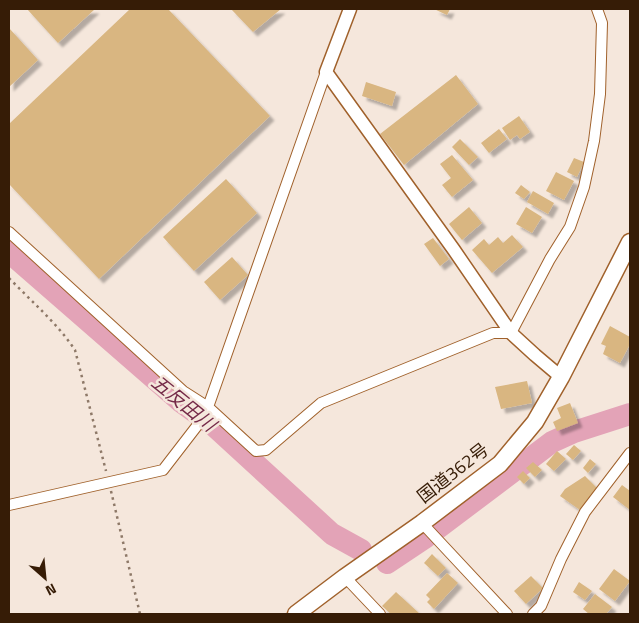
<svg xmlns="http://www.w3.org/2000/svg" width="639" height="623" viewBox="0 0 639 623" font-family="'Titillium Web','Noto Sans JP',sans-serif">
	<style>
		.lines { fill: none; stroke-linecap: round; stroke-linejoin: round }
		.river { stroke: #e3a3b7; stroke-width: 22 }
		.building { fill: #d9b681; filter: url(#shadow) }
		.minor-casing { stroke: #a0612b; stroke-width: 12 }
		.tertiary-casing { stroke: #a0612b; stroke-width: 15 }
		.trunk-casing { stroke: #a0612b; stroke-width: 19 }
		.path { stroke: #8e7968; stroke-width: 2.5; stroke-dasharray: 2.5 4; stroke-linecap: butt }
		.minor { stroke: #fff; stroke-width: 10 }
		.tertiary { stroke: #fff; stroke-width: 12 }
		.trunk { stroke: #fff; stroke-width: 16 }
		.labels { text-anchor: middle; stroke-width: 5; stroke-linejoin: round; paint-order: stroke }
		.street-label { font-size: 18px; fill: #361c06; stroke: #f5e7dc }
		.water-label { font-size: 19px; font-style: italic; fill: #752a48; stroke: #f5e7dc }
	</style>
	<defs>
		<filter id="shadow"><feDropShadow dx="4.5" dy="4.5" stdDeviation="1" flood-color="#0004"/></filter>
	</defs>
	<rect width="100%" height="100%" fill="#f5e7dc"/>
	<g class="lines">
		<path class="river" d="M 9,252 L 180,401 L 213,425 L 332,534 L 361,550
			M 438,528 L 552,442 L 574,432 L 630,414
			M 387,563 L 426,537"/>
	</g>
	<path class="building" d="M 27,9 L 95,9 L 58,43 Z
		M 130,9 L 168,9 L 270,116 L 99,279 L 9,184 L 9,124 Z
		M 231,9 L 281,9 L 253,32 Z
		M 434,9 L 450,9 L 447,15 Z
		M 9,28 L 38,60 L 9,87 Z
		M 456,75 L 478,104 L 404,165 L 380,134 Z
		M 366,82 L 396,92 L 392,106 L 362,96 Z
		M 519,116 L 530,132 L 520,139 L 517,135 L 510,140 L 502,128 Z
		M 499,129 L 507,139 L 489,153 L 481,143 Z
		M 460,139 L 478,157 L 469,165 L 452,147 Z
		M 452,155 L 473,180 L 452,197 L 442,185 L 451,178 L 440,164 Z
		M 574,158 L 584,162 L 577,177 L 567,172 Z
		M 556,172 L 574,181 L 564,200 L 546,191 Z
		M 226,179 L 257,213 L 194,271 L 163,237 Z
		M 521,185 L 530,192 L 524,199 L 515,193 Z
		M 533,191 L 554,203 L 548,214 L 527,202 Z
		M 469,207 L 482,223 L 462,240 L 449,224 Z
		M 526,207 L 542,217 L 532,233 L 516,224 Z
		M 512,235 L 523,247 L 492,273 L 472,250 L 484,239 L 489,245 L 498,237 L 503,243 Z
		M 433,238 L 449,259 L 440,266 L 424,244 Z
		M 232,257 L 248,275 L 220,300 L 204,282 Z
		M 610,326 L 630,337 L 630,344 L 620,363 L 603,354 L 606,346 L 601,344 Z
		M 527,381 L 532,403 L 501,409 L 495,387 Z
		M 570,403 L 578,423 L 557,431 L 553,422 L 561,418 L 557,408 Z
		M 574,445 L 581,451 L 573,460 L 566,454 Z
		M 557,451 L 566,459 L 554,471 L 546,464 Z
		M 590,459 L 596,464 L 588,473 L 583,468 Z
		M 533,462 L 542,470 L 535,477 L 526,468 Z
		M 523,471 L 530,478 L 524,484 L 517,477 Z
		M 585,476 L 598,489 L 580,510 L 560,496 L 565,489 Z
		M 622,485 L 630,491 L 630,510 L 613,497 Z
		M 432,554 L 446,568 L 438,576 L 424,563 Z
		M 614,569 L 630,581 L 615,601 L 599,589 Z
		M 447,573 L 458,583 L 434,609 L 427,602 L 430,599 L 426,595 Z
		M 531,576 L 543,588 L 526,604 L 514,591 Z
		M 579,582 L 592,591 L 585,600 L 573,592 Z
		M 396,592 L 420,614 L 391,614 L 382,606 Z
		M 595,594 L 612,607 L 606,614 L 589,614 L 583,609 Z"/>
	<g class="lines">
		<g class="minor-casing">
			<path id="minor" d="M 9,232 L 183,391 L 208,407 L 256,451 L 266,450 L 321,403 L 493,333 L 511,333 L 550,259 L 570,227 L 584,187 L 594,141 L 600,94 L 602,23 L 597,9
				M 9,505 L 163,470 L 200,422 L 208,407 L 326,72
				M 422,523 L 507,614
				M 345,577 L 380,614
				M 533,614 L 541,606 L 561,559 L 585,512 L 630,453"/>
		</g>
		<g class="tertiary-casing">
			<path id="tertiary" d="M 350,9 L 326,72 L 454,250 L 511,333 L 535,355 L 561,377"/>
		</g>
		<g class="trunk-casing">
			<path id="trunk" d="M 296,614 L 345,577 L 422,523 L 500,464 L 535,422 L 561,377 L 630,242"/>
		</g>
		<path class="path" d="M 9,278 C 32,302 57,323 75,350 L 106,471
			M 111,491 L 140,614"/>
		<use href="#minor" class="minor"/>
		<use href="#tertiary" class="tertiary"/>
		<use href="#trunk" class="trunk"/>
	</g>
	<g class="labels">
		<g class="street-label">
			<text transform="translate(453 473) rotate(-38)" y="6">国道362号</text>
		</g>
		<g class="water-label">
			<text transform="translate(184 403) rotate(39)" y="7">五反田川</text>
		</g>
	</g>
	<rect width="639" height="623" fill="none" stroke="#361c06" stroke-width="20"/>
	<g transform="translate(45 578) rotate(153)" stroke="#f5e7dc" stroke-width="4" paint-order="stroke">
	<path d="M0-4L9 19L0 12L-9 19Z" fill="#361c06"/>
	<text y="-8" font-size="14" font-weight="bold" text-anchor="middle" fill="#361c06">N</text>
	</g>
</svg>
